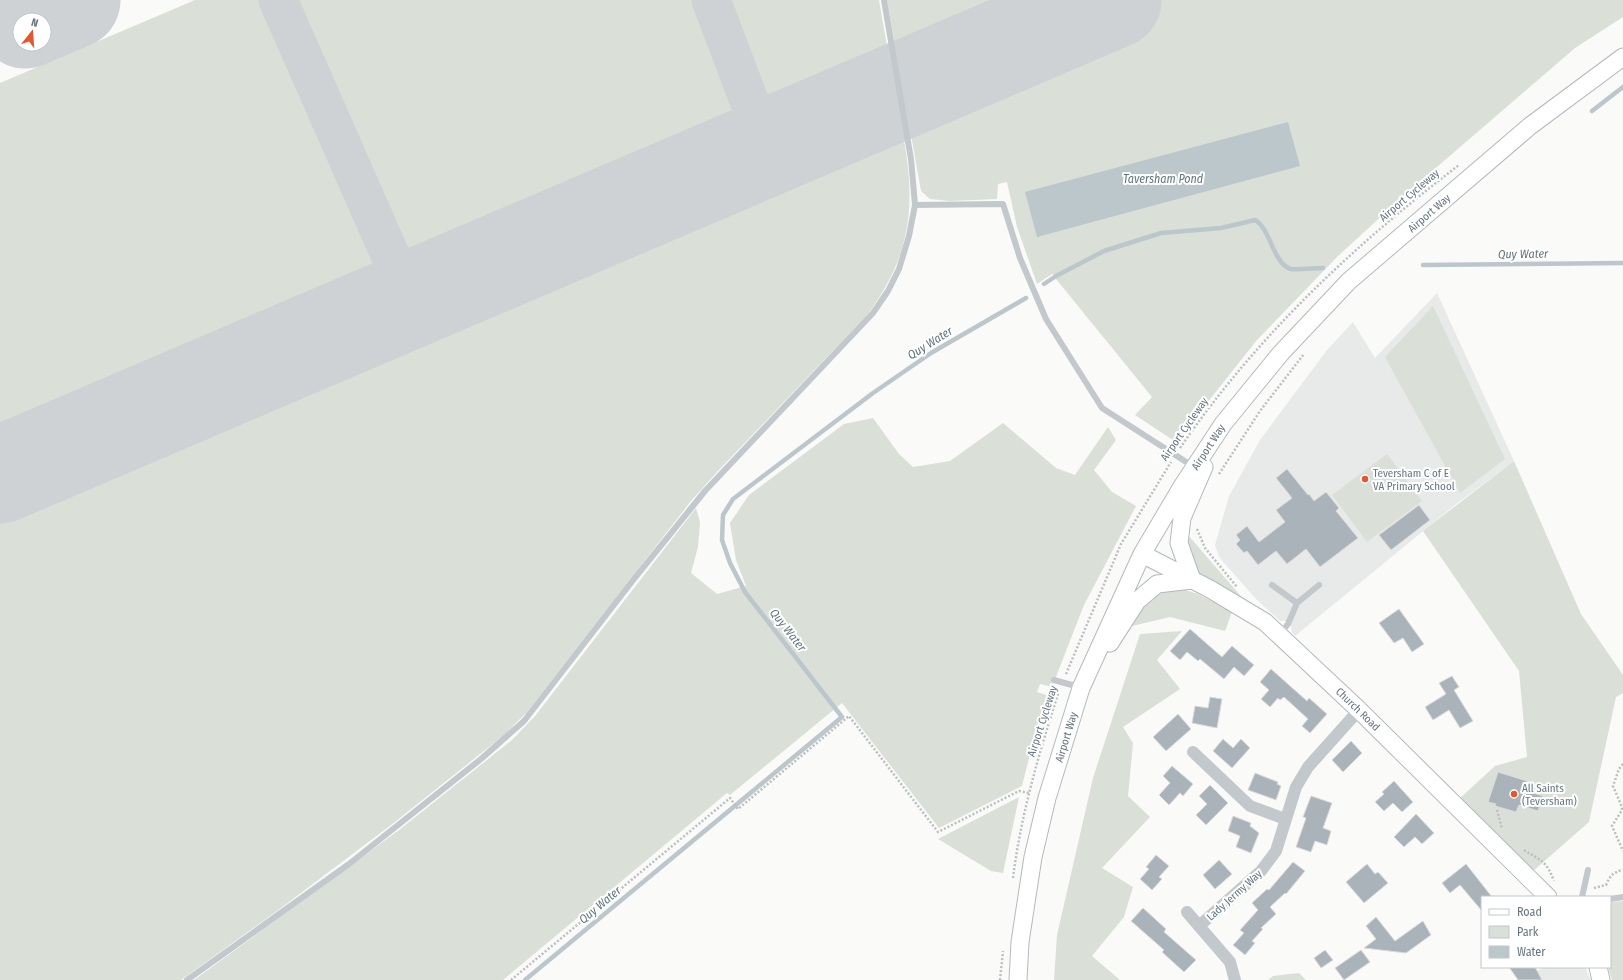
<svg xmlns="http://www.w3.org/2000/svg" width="1623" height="980" viewBox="0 0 1623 980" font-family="'Fira Sans Condensed',sans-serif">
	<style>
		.built { fill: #e8e9e9 }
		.green { fill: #dadfd7 }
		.water { fill: #bbc7cb }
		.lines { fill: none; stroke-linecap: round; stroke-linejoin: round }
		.stream { stroke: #bbc7cb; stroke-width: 4.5 }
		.taxiway { stroke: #ced2d4; stroke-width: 39 }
		.runway { stroke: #ced2d4; stroke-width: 97 }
		.building { fill: #aab3b9; stroke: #dcdcda }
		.secondary-casing { stroke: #b3babf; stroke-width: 19 }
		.path { stroke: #bbbfc2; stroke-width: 2.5; stroke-dasharray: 2 2; stroke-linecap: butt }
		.lane { stroke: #c3c8cc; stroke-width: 6 }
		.street { stroke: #c3c8cc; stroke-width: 12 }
		.secondary { stroke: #fff; stroke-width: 17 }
		.poi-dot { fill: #e4572e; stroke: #fff; stroke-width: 1.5 }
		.labels { text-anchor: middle; stroke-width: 4; stroke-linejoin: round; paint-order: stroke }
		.street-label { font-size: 11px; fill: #657683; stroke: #fff }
		.poi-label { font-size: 11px; fill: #657683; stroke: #fff; text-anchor: start }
		.water-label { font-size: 12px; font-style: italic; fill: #60757c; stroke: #fff }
	</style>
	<rect width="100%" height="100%" fill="#fafaf8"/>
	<path class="built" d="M 1437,293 L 1514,461 L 1455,505 L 1295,636 L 1292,632 L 1291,627 L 1285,621 L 1280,621 L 1255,598 L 1219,557 L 1215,545 L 1229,496 L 1260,440 L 1327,350 L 1353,322 L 1375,358 Z
		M 1545,967 L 1585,967 L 1591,980 L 1519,980 Z"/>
	<path class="green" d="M 195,0 L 879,0 C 885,36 892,72 898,108 C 905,144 913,183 908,220 C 903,257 890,283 868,314 L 717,472 L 691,501 L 527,712 L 504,735 L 391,825 L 277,911 L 181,980 L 0,980 L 0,83 Z
		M 887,0 L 1623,0 L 1623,17 L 1575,48 L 1409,191 L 1338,256 L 1257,340 L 1176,442 L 1135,415 L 1152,397 L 1052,274 L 1037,284 L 1017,227 L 1007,182 L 998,184 L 997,199 L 950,201 L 930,199 L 921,191 Z
		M 1433,306 L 1505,459 L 1460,493 L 1385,357 Z
		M 873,418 L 899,454 L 913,467 L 950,461 L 1003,423 L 1056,468 L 1075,475 L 1108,427 L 1116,440 L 1094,470 L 1112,492 L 1136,506 L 1084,605 L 1052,687 L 1040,684 L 1037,692 L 1049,696 L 1031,750 L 1022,786 L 939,828 L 842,703 L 730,795 L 727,793 L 503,980 L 194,980 L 399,830 L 512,740 L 535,716 L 559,685 L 696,508 L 700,522 L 698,547 L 691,573 L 717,594 L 746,586 L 736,560 L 730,523 L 749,495 L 844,424 Z
		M 1387,454 L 1422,501 L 1367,542 L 1332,495 Z
		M 1514,461 L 1581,614 L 1623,675 L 1623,693 L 1616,697 L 1589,822 L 1533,871 L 1459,799 L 1495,766 L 1527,757 L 1519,671 L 1423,531 Z
		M 1188,535 L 1246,602 C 1225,590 1194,579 1187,554 C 1186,548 1187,541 1188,535 Z
		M 1179,588 L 1198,594 L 1232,612 L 1225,631 L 1170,617 L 1132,626 C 1147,602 1149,592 1179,588 Z
		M 1182,631 L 1157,660 L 1180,689 L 1123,727 L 1133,743 L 1128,796 L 1150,817 L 1102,868 L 1133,887 L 1124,917 L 1092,956 L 1120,980 L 1054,980 L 1057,935 L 1093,778 L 1140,634 Z
		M 1019,797 L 1003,873 L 991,871 L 938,839 Z
		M 1623,901 L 1623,980 L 1612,980 L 1608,967 L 1610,967 L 1610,902 Z
		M 1299,973 L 1306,980 L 1268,980 L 1273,976 Z"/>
	<path class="water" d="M 1288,122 L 1300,166 L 1037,237 L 1025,192 Z"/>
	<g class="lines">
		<path class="stream" d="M 1592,111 L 1623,87
			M 1423,265 L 1623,263
			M 1044,284 L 1056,276 L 1104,251 L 1161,233 L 1221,228 L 1255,220 C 1271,229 1273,264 1291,269 C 1299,270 1314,268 1323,268
			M 525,980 L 842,717 L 745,592 L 730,563 L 722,540 L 723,515 L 733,499 L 873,393 L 931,353 L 1026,298"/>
		<path class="taxiway" d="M 278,0 L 410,300
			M 711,0 L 767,148"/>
		<path class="runway" d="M 25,20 L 72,0
			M 0,475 L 1113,0"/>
	</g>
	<path class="building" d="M 1287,469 L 1308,495 L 1309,494 L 1314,501 L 1326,492 L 1339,508 L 1336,511 L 1358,538 L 1320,567 L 1306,549 L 1287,564 L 1276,551 L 1258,565 L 1247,551 L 1244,553 L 1236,544 L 1240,540 L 1236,535 L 1247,526 L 1259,542 L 1285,522 L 1276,510 L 1292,498 L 1276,478 Z
		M 1419,505 L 1430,520 L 1391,550 L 1379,535 Z
		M 1399,609 L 1424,644 L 1412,652 L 1403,638 L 1394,643 L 1379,623 Z
		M 1190,629 L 1222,657 L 1232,646 L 1254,665 L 1244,676 L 1234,667 L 1224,679 L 1200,659 L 1198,661 L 1187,652 L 1180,660 L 1170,651 Z
		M 1271,669 L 1307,701 L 1309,698 L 1327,714 L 1310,733 L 1302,726 L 1308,719 L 1284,697 L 1280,700 L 1278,698 L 1270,707 L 1261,699 L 1269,690 L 1260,682 Z
		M 1452,676 L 1459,687 L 1454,690 L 1473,721 L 1460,728 L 1449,710 L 1433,720 L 1425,707 L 1446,694 L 1439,683 Z
		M 1210,697 L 1222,699 L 1217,728 L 1192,723 L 1195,706 L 1208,708 Z
		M 1178,714 L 1191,729 L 1166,751 L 1153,737 Z
		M 1223,739 L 1233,748 L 1241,739 L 1250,748 L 1232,768 L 1213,751 Z
		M 1351,741 L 1362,753 L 1343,772 L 1332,760 Z
		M 1172,766 L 1193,784 L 1183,796 L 1180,793 L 1169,805 L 1159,795 L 1170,783 L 1163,776 Z
		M 1498,772 L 1527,781 L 1524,790 L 1543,796 L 1538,811 L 1519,805 L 1516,812 L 1495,806 L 1496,804 L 1488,802 Z
		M 1255,773 L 1278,782 L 1277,784 L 1281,786 L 1276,800 L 1248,790 Z
		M 1394,781 L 1413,802 L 1402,812 L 1393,803 L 1384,811 L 1375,802 L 1384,794 L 1382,792 Z
		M 1210,785 L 1228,803 L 1206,825 L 1196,815 L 1207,804 L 1199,796 Z
		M 1311,796 L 1332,803 L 1323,828 L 1331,831 L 1327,845 L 1315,841 L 1311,852 L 1296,847 L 1306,818 L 1303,817 Z
		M 1416,814 L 1434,833 L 1422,844 L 1415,837 L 1404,847 L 1394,837 Z
		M 1233,816 L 1251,823 L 1250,826 L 1259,833 L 1251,853 L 1236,847 L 1240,836 L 1228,831 Z
		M 1156,855 L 1169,866 L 1159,877 L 1162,879 L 1152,890 L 1140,879 L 1149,869 L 1146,867 Z
		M 1219,860 L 1232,874 L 1215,889 L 1203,875 Z
		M 1293,862 L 1305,871 L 1286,894 L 1285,893 L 1270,907 L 1276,914 L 1261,928 L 1263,929 L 1252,941 L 1255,943 L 1245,955 L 1233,945 L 1244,933 L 1240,930 L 1258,910 L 1252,903 L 1267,889 L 1269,890 Z
		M 1367,864 L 1375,874 L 1378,872 L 1388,883 L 1364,903 L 1346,882 Z
		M 1466,864 L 1492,897 L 1482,897 L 1482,911 L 1460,885 L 1450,893 L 1442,883 Z
		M 1143,908 L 1166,929 L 1164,932 L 1196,960 L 1184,972 L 1162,952 L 1164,950 L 1131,921 Z
		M 1376,917 L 1395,941 L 1423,921 L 1431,935 L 1406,953 L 1364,948 L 1376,939 L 1366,926 Z
		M 1325,950 L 1333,960 L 1321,968 L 1314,958 Z
		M 1361,950 L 1370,962 L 1344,980 L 1335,968 Z
		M 1509,967 L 1535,967 L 1542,980 L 1518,980 Z"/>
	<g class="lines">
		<g class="secondary-casing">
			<path id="secondary" d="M 1142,554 L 1210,589 L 1265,622 L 1359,710 L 1548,897
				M 1192,580 L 1179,543 L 1182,518 L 1204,467
				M 1110,643 L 1137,601 L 1157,584 L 1192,580
				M 1598,967 L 1601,980
				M 1018,980 L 1020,942 L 1033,857 L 1047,798 L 1081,688 L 1142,554 L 1181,488 L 1223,424 L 1281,353 L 1349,281 L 1530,126 L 1623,57"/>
		</g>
		<path class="path" d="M 1180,448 C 1257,336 1352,247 1459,165
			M 1219,474 L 1260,411 L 1304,354
			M 1197,529 L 1205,548 L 1237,587
			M 1066,674 L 1121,544 L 1171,462
			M 1623,764 L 1619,769 L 1613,786 L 1622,807 L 1622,810 L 1612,826 L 1623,851
			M 1497,810 L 1502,829
			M 1524,850 C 1541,861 1546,860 1554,881
			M 1013,878 C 1021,814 1039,753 1059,691
			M 1594,888 L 1606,885 C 1610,876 1613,872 1623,870
			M 511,980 L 730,798 L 738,809 L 849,716 L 938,832 L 1019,791 L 1029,793
			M 1000,980 L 1003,951"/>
		<path class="lane" d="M 915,205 L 1003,204 L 1020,258 L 1046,319 L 1102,408 L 1194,467
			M 1272,585 L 1297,603
			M 1280,634 L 1288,624 L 1297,603 L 1319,585
			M 1054,680 L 1079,687
			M 1582,897 L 1588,870
			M 1610,899 L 1623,897
			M 187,980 L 349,864 L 481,759 L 524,721 L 634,579 L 705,491 L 873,313 L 888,291 L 899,269 L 909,236 L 915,205 L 911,159 L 884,0"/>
		<path class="street" d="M 1193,752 L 1250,806 L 1285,819
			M 1187,912 L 1199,926
			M 1235,980 L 1230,962 L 1199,926 L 1261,871 L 1276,851 L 1296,787 L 1308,767 L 1359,710"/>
		<use href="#secondary" class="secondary"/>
	</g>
	<g class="poi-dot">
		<circle cx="1365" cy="479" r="4"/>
		<circle cx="1514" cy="794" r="4"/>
	</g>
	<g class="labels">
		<g class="street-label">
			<text transform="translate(1409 195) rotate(-40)" y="4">Airport Cycleway</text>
			<text transform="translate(1429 213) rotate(-41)" y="4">Airport Way</text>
			<text transform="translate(1184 429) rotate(-55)" y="4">Airport Cycleway</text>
			<text transform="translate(1208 447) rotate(-57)" y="4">Airport Way</text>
			<text transform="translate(1358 709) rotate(44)" y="4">Church Road</text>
			<text transform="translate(1042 721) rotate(-72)" y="4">Airport Cycleway</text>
			<text transform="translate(1066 737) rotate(-73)" y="4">Airport Way</text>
			<text transform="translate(1234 895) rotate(-42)" y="4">Lady Jermy Way</text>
		</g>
		<g class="poi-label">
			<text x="1373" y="477">Teversham C of E<tspan x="1373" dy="13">VA Primary School</tspan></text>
			<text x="1522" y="792">All Saints<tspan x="1522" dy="13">(Teversham)</tspan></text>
		</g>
		<g class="water-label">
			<text x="1163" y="183">Taversham Pond</text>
			<text transform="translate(1523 254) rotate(-1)" y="4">Quy Water</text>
			<text transform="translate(930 343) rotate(-32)" y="4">Quy Water</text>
			<text transform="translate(788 630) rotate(52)" y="4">Quy Water</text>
			<text transform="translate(600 905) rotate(-40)" y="4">Quy Water</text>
		</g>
	</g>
	<rect x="1481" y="896" width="130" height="72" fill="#ffffff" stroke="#c1c8cd"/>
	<rect x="1489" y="909" width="20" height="6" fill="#ffffff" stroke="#c1c8cd"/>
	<text x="1517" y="916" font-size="12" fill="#657683">Road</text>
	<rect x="1489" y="926" width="20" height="12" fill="#dadfd7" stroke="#c1c8cd"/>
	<text x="1517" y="936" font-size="12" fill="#657683">Park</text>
	<rect x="1489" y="946" width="20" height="12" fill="#bbc7cb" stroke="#c1c8cd"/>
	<text x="1517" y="956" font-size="12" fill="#657683">Water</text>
	<g transform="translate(32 32) rotate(17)"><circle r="19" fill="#ffffff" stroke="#c1c8cd"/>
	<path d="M0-3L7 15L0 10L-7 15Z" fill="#e4572e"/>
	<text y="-6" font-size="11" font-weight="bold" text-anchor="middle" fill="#657683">N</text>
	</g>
</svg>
